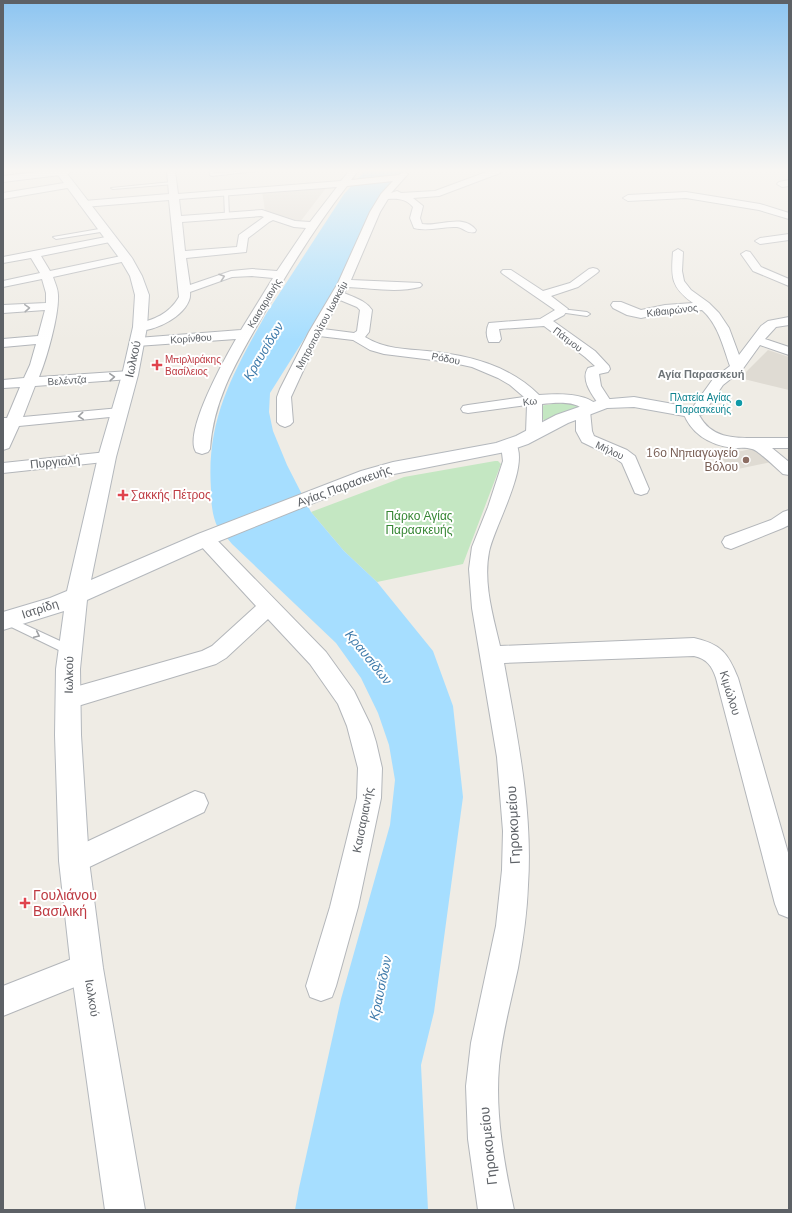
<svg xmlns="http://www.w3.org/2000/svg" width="792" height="1213" viewBox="0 0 792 1213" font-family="'Nunito Sans',sans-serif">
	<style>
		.education { fill: #dfdbd3 }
		.green { fill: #c4e7c2 }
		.water { fill: #a6deff }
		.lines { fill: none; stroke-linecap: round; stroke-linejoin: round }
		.lane-casing { stroke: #b3b6ba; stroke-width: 2 }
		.street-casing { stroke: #b3b6ba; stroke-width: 2 }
		.secondary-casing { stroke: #b4b8bd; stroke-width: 2 }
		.lane { fill: #fff; fill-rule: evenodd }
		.street { fill: #fff; fill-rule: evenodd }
		.secondary { fill: #fff; fill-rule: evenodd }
		.oneway { stroke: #9ea0a3 }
		.health-dot { fill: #e0444e; stroke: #fff; stroke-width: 1.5 }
		.culture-dot { fill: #0f9aa8; stroke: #fff; stroke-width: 1.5 }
		.education-dot { fill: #8d6e63; stroke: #fff; stroke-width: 1.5 }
		.labels { text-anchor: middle; stroke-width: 4; stroke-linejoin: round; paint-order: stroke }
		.far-street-label { font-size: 10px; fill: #5d6166; stroke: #fff }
		.far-health-label { font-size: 10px; fill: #be3a42; stroke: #fff; text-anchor: start }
		.far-culture-label { font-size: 10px; fill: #0d838f; stroke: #fff; text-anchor: end }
		.far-neighbourhood-label { font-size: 11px; font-weight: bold; fill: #6e7478; stroke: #fff }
		.street-label { font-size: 12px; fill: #5d6166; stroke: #fff }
		.education-label { font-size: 12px; fill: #785e54; stroke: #fff; text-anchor: end }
		.health-label { font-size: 12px; fill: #be3a42; stroke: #fff; text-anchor: start }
		.park-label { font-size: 12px; fill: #368634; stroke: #fff }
		.water-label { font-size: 13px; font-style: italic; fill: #3e7aaa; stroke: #fff }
		.near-street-label { font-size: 14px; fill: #5d6166; stroke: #fff }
		.near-health-label { font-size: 14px; fill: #be3a42; stroke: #fff; text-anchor: start }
	</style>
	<rect width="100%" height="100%" fill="#efece5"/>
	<path class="education" d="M 321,187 L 326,188 L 300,222 L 296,223 L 265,211 L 262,191 Z
		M 768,350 L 789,357 L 789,390 L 740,378 Z
		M 754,448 L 771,462 L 733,470 L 721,458 L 726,457 L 723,453 L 742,451 Z"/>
	<path class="green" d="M 559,403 L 580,403 L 585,407 L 548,421 L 541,419 L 539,406 Z
		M 495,461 L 498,461 L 501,464 L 463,564 L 377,582 L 344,551 L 311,512 L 404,477 Z"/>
	<path class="water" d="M 365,171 L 404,171 L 397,177 L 328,301 L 270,393 L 269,412 L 273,431 L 287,465 L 311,512 L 344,551 L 377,582 L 433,651 L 453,706 L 463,797 L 434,1012 L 421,1065 L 428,1210 L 295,1210 L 299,1188 L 341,999 L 390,825 L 395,780 L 389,745 L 378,713 L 361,678 L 336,643 L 232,544 C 228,539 222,533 218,528 C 212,516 211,502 211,489 C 206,419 233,373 266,314 L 344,194 Z"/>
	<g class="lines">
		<g class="lane-casing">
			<path id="lane" d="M 210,171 L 214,171 L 214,173 L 257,171 L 212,176 L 210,175 Z
				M 172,182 L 174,184 L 113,189 L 111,188 Z
				M 226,191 L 228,192 L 229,216 L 227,217 L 225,216 L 224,192 Z
				M 105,228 L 107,229 L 107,231 L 56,239 L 53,237 Z
				M 561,309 L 587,312 L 590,314 L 587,316 L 559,312 L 558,311 Z
				M 6,616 L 73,647 L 74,650 L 73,653 L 69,654 L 65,653 L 3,623 L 3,617 Z"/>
		</g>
		<g class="street-casing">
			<path id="street" d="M 46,171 L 72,171 L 68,174 L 3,182 L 3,176 Z
				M 167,171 L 175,171 L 178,194 L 341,181 L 349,171 L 358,171 L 351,180 L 399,175 L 404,171 L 408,174 L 391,193 L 397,191 L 401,193 L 435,191 L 489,171 L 501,171 L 500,173 L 439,196 L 413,198 L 423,206 L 420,218 L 422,224 C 439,227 463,213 476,230 L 475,232 C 467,234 464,228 457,227 C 442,226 429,232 414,228 L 410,218 L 413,207 C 406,199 398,198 388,199 L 380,212 L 351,280 L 420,283 L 422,285 L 420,287 C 397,293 371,288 348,287 L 344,293 C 355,298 365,300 372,310 L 369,332 L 365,337 C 384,349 406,349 427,351 C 468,355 509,365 539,395 C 555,394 588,392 598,407 L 596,410 L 590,411 L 592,431 L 594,436 L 627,450 L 635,456 L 649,489 L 647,493 L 641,495 L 635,493 L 622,463 L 615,458 L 582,442 L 576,431 L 576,411 L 580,407 C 570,401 554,403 542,404 L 542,433 L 539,436 L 534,438 L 529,436 L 526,433 L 527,405 L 468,413 L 463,412 L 461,409 L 463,406 L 468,405 L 524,397 L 510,385 L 498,378 L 472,367 L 449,362 L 384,354 L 370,350 L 353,340 L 319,336 L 291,397 L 293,422 L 290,425 L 285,427 L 280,425 L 277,422 L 277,397 L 280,389 L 309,332 L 338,283 L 370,212 L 381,194 L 393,181 L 347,186 C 315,227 288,271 263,315 C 238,360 214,396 210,449 L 208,452 L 202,454 L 196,452 C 183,433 225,358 236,339 L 137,346 L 132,345 L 130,342 L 132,339 L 137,338 L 241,330 L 273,278 L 252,276 L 232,277 L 190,292 C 193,313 153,334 135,330 L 134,327 L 135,324 C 154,320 169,314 179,297 L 169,200 L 84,207 L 79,204 L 84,201 L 169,194 ZM 337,187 L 310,222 L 295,221 L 262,210 L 181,216 L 179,199 ZM 261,216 L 264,217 L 239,235 L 237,247 L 185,251 L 182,222 ZM 273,220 L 294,227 L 306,228 L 277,271 L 252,269 L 231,271 L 190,285 L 186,258 L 246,252 L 248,238 L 269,222 ZM 340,300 L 357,307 L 360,310 L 357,331 L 354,333 L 323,329 Z
				M 789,180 L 789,186 L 782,187 L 777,184 L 779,182 Z
				M 70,182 L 75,185 L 73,187 L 3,199 L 3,193 Z
				M 686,192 L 760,204 L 789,213 L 789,219 L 759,210 L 686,198 L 628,201 L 623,198 L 628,195 Z
				M 789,234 L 789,240 L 760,244 L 755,241 L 760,238 Z
				M 111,236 L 115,237 L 116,239 L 115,241 L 41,256 L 50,271 L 126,255 L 131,258 L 126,261 L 53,277 C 55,283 58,289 58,295 C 59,315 47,358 39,377 L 130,371 L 135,372 L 137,375 L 135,378 L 130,379 L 35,386 L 23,417 L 120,408 L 125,409 L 127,412 L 125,415 L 120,416 L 19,426 L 9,448 L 3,450 L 3,418 L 7,418 L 20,387 L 3,388 L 3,380 L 24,378 L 30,365 L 36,344 L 3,347 L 3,339 L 38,336 L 45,310 L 3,313 L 3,305 L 46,303 L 46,293 L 42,279 L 3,287 L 3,281 L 40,273 L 31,258 L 3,263 L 3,257 Z
				M 678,249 L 683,252 L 682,271 L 684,281 L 691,290 L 709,303 L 719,313 L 729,328 L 739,355 L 761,326 L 768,321 L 789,317 L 789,325 L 776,327 L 765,339 L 789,347 L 789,355 L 760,345 L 742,370 L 723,385 L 703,414 L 699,415 C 711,438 733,438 755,438 C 766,438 778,438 789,438 L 789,448 L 772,448 L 789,462 L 789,475 L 783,474 C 777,469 758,450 752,449 C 746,447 739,448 733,448 C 710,445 691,434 683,412 L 685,409 L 693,407 L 713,379 L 730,366 C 723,346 718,324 702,310 L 665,313 L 641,318 L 627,315 L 613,308 L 611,305 L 613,302 L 621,302 L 641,310 L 665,305 L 693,303 C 671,287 671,278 673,252 Z
				M 746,251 L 750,252 L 761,267 L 789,279 L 789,286 L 753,271 L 741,254 Z
				M 593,268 L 597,269 L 599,271 L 597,273 L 578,287 L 551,296 L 568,309 L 564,315 L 553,321 L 595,351 L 609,366 L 610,369 L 608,372 L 599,374 L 601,386 L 612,403 L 610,406 L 605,407 L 600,406 C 593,396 580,380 588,368 L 595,366 L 585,357 L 544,326 L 499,329 L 501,339 L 499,342 L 489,342 C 486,336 486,329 489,323 L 540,319 L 555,310 L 503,274 L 501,272 L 503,270 L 511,270 L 543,291 L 570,283 L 589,269 Z
				M 509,440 L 515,442 C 531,465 494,526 489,552 C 483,583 493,616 500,646 L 694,638 C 721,644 728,653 738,678 L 789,856 L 789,918 L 779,914 L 775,904 L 716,678 C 712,666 707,659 694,656 L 504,663 C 517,736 533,810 528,885 C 527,913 523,941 518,968 C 511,1001 502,1033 499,1066 C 495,1114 504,1163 514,1210 L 478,1210 L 468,1139 L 466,1086 L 471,1043 L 496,926 L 502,870 L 503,831 L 497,757 L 472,608 L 469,569 L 472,547 L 488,507 L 503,461 L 501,445 L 503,442 Z
				M 107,452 L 113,453 L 115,457 L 113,461 L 3,473 L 3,463 Z
				M 789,510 L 789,525 L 783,528 L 731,549 L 725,547 L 722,542 L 725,537 L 771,520 L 783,512 Z
				M 205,533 L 211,534 L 326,652 L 354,691 L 371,726 L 376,742 L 382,768 L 381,798 L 358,907 L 336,986 L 332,997 L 321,1001 L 310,997 L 306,986 L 330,907 L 357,798 L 358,768 L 347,726 L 338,704 L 310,664 L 268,619 L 226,658 L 216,664 L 68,709 L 60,706 L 57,699 L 60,692 L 68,689 L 202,651 L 212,646 L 256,606 L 199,544 L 196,539 L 199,534 Z
				M 195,791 L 204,794 L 208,803 L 204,812 L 83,870 L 74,874 L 65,870 L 61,861 L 65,852 Z
				M 87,953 L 97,958 L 102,968 L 97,978 L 3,1016 L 3,986 Z"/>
		</g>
		<g class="secondary-casing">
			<path id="secondary" d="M 55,171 L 65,171 L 132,258 L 142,276 L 149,295 L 147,327 L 138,375 L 116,457 L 91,580 L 198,534 L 361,471 L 393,462 L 496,443 L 516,436 L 556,415 L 599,400 L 634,397 L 690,407 L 696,409 L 698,412 L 696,415 L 690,417 L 634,407 L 607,408 L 568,423 L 528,444 L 505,452 L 394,474 L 373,479 L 212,544 L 87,600 L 80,669 L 81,735 L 89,861 L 103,968 L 145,1210 L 105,1210 L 71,968 L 59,861 L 55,735 L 56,669 L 64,611 L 3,630 L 3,612 L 50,598 L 67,591 L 98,457 L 122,375 L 133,327 L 135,295 L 130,276 L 120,259 Z"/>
		</g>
		<use href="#lane" class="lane"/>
		<use href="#street" class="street"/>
		<use href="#secondary" class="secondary"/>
	</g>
	<defs><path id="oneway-chevron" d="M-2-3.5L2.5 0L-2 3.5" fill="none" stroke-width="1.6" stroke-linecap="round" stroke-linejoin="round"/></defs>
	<g class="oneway">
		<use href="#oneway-chevron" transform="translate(222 277) rotate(-19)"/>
		<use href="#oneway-chevron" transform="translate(27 308) rotate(-4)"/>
		<use href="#oneway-chevron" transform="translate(112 377) rotate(-4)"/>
		<use href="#oneway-chevron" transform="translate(81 416) rotate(175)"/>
		<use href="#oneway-chevron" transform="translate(37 635) rotate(25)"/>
	</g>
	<linearGradient id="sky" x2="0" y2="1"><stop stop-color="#8dc5f1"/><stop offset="0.5" stop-color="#f8f6f3"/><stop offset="1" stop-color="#f8f6f3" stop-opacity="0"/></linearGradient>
	<rect width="792" height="341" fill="url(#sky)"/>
	<g class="health-dot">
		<path d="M155 359h4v4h4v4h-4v4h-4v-4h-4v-4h4z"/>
		<path d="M121 489h4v4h4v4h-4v4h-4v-4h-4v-4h4z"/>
		<path d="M23 897h4v4h4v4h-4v4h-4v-4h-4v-4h4z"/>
	</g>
	<circle class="culture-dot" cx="739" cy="403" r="4"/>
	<circle class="education-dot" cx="746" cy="460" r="4"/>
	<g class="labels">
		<g class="far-street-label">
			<text transform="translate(264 303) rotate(-59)" y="4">Καισαριανής</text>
			<text transform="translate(672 310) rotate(-7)" y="4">Κιθαιρώνος</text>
			<text transform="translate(321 325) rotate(-62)" y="4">Μητροπολίτου Ιωακείμ</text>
			<text transform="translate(191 338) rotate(-4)" y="4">Κορίνθου</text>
			<text transform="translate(568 339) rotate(37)" y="4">Πάτμου</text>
			<text transform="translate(446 358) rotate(11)" y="4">Ρόδου</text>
			<text transform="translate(67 380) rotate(-4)" y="4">Βελέντζα</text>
			<text transform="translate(530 401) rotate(-7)" y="4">Κω</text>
			<text transform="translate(610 450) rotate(25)" y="4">Μήλου</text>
		</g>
		<g class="far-health-label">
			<text x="165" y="363">Μπιρλιράκης<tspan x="165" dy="12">Βασίλειος</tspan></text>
		</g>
		<g class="far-culture-label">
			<text x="731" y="401">Πλατεία Αγίας<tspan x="731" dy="12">Παρασκευής</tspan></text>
		</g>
		<g class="far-neighbourhood-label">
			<text x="701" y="378">Αγία Παρασκευή</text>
		</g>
		<g class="street-label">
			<text transform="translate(133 359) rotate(-78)" y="4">Ιωλκού</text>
			<text transform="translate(55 462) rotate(-6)" y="4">Πυργιαλή</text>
			<text transform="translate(344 486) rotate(-20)" y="4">Αγίας Παρασκευής</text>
			<text transform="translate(40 609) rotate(-18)" y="4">Ιατρίδη</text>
			<text transform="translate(69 675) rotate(-89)" y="4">Ιωλκού</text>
			<text transform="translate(730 693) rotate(73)" y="4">Κιμώλου</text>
			<text transform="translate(363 820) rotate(-79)" y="4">Καισαριανής</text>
			<text transform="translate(92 998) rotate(81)" y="4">Ιωλκού</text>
		</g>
		<g class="education-label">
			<text x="738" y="457">16ο Νηπιαγωγείο<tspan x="738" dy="14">Βόλου</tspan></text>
		</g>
		<g class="health-label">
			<text x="131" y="499">Σακκής Πέτρος</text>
		</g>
		<g class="park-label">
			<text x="419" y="520">Πάρκο Αγίας<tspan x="419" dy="14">Παρασκευής</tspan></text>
		</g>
		<g class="water-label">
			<text transform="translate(263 351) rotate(-59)" y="5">Κραυσίδων</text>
			<text transform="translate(369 657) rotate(51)" y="5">Κραυσίδων</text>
			<text transform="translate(380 988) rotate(-78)" y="5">Κραυσίδων</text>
		</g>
		<g class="near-street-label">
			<text transform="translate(513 825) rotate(-93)" y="5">Γηροκομείου</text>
			<text transform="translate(488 1146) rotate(-96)" y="5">Γηροκομείου</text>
		</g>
		<g class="near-health-label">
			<text x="33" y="900">Γουλιάνου<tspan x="33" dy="16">Βασιλική</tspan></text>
		</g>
	</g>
	<rect width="792" height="1213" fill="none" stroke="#5d6166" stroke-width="8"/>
</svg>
